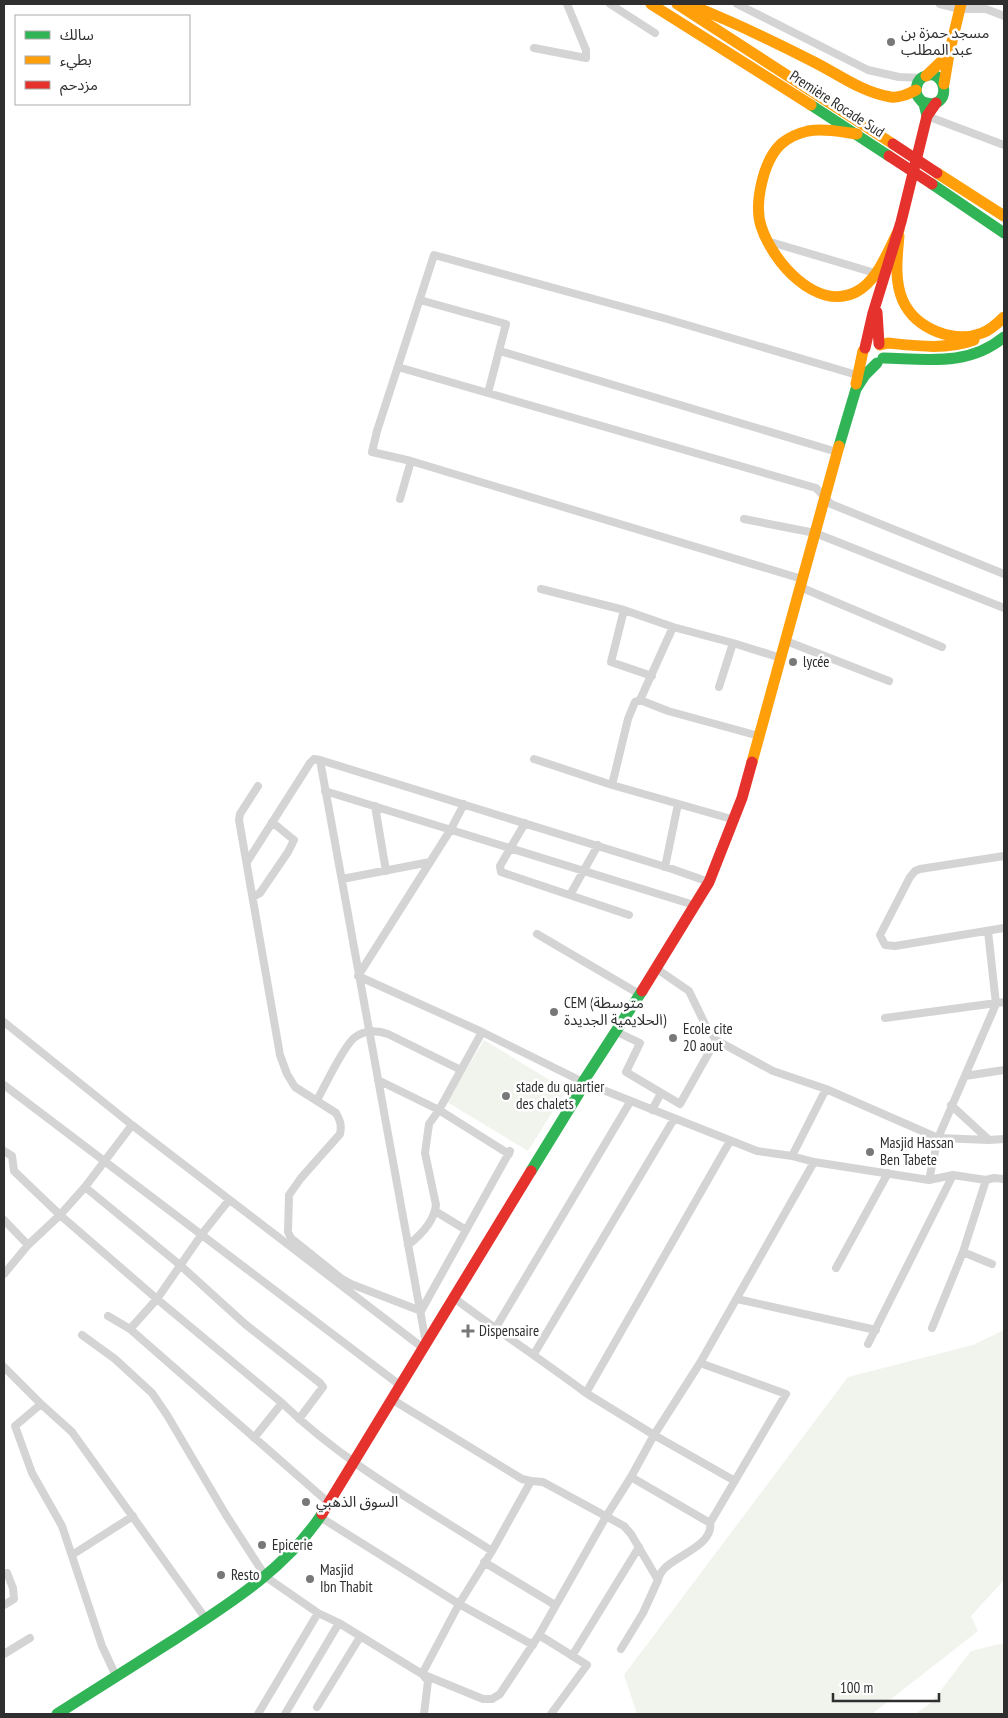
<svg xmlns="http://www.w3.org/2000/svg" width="1008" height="1718" viewBox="0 0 1008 1718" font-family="'PT Sans Narrow','Noto Sans Arabic',sans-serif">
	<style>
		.green { fill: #f1f4ed }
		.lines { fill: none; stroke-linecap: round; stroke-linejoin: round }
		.street { stroke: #d4d4d4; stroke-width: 8 }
		.fast { stroke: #30b455; stroke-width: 11 }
		.slow { stroke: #ff9f0a; stroke-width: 11 }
		.jam { stroke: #e5322d; stroke-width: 11 }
		.jam-bridge { stroke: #e5322d; stroke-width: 11 }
		.poi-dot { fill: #787878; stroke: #fff; stroke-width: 2 }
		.labels { text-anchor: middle; stroke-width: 5; stroke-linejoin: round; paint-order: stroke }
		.poi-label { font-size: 15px; fill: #2f2f2f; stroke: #fff; text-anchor: start }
		.street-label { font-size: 15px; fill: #2f2f2f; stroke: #fff }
	</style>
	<rect width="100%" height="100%" fill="#fff"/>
	<path class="green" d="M 484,1040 L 566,1090 L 528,1151 L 447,1102 Z
		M 1004,1330 L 1004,1580 L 971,1616 L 978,1631 L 872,1714 L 637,1714 L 624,1675 L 848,1377 L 973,1345 Z
		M 1004,1643 L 1004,1714 L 915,1714 L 931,1703 L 971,1651 Z"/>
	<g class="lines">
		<path class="street" d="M 610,4 L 655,33
			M 737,4 L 868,70 L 899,77 L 922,78
			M 940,4 L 960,9 L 986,9 L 1004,16
			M 534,48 L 586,58 L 586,50 L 567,4
			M 927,116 L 1004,145
			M 774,243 L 875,273
			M 420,300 L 506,324 L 488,393
			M 500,351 L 837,452
			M 398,367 L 816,488 L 831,504 L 1004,574
			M 411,461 L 802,579
			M 400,499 L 411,461 L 372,452 L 377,431 L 434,255 L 667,319 L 857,375
			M 744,519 L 815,533 L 1004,608
			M 800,587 L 942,647
			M 541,589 L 624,610 L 673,627 L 733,643 L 781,658
			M 624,610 L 611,662 L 652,676
			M 786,641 L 889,681
			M 719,687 L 733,643
			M 640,700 L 668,711 L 759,736
			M 534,759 L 612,785 L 628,719 L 635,702 L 640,700 L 673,627
			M 320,760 L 426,1343
			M 612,785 L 735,820
			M 258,786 L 240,814 L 239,820 L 280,1055 L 287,1074 L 295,1087 L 336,1113 C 340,1120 342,1125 340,1134 L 301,1178 L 289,1195 L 288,1232 L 291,1238 L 342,1279 L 351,1284 L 421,1311 L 510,1151
			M 325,791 L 694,905
			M 375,806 L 386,871
			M 525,823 L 500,866 L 501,872 L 629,915
			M 1004,856 L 920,869 L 915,871 L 910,877 L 880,935 L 885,945 L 895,946 L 1004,928
			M 247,862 L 310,763 L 314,759 L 320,760 L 672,869 L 709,882
			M 665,867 L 678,804
			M 342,879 L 430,862
			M 570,895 L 598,845
			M 253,897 L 260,893 L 288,852 L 294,840 L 272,822
			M 537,934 L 641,995
			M 657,969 L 689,991 L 705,1024 L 716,1040 L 773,1071 L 826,1089 L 938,1138 L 989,1140 L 1004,1139
			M 885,1018 L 1004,1002
			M 4,1022 L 132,1125 L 423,1348
			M 482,1032 L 583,1082 L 757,1151 L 792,1156 L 814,1162 L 929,1180 L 953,1175 L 986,1180 L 963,1252 L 932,1328
			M 617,1032 L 640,1043 L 626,1072 L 680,1104 L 716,1040
			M 965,1076 L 1004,1070
			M 378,1080 L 439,1110 L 509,1154
			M 4,1085 L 401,1386
			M 317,1100 C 325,1086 343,1047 354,1038 C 364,1030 377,1030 388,1034 L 461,1070
			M 951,1105 L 989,1140
			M 652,1110 L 661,1093
			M 730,1141 L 586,1393 L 654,1435 L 735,1481
			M 4,1151 L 12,1156 L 14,1171 L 60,1215 L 157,1299 L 282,1403 C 344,1463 420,1505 492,1551
			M 792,1156 L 826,1089
			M 929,1180 L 938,1138 L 996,1004 L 988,931
			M 986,1180 L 994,1178 L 1004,1179
			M 85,1187 L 180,1265 L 245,1324 L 320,1383 L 323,1387 L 299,1419
			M 435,1211 L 466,1230
			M 4,1220 L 28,1245
			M 408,1245 C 421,1235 434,1222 436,1205 L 425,1153 L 429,1124 L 439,1110 L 482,1032 L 358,976 L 451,829 L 464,804
			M 963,1252 L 992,1264
			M 836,1268 L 888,1173
			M 4,1274 L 28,1245 L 60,1215 L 85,1187 L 132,1125
			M 454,1298 C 498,1331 543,1361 586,1393
			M 737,1299 L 876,1330
			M 108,1316 L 130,1329 L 329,1503
			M 130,1329 L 157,1299 L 202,1234 L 229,1200
			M 495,1329 L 630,1102
			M 82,1335 L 115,1359 L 152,1393 L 167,1415 L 226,1515 L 266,1577 L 318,1613 L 339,1623 L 422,1674 L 428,1681 L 424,1714
			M 868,1344 L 953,1175
			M 534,1354 L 674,1119
			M 4,1367 L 41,1404
			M 393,1400 L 522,1479 L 531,1481 L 543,1482 L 624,1526 L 631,1534 L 658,1580 L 643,1613 L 621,1649
			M 254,1438 L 282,1403
			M 631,1477 L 710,1523
			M 531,1481 L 492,1551 L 459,1604 L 422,1674 L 483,1699 L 492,1699 L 500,1694 L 539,1635 L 607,1515 L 631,1477 L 654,1435 L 700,1363 L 814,1162
			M 320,1517 L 459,1604 L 533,1645
			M 72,1555 L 133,1516
			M 484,1562 L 555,1605
			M 658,1580 C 659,1576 661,1572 664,1569 C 675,1556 714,1545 710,1523 L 786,1394 L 700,1363
			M 4,1605 L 14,1599 L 13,1588 L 7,1573
			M 539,1635 L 587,1665 L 551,1714
			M 4,1654 L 30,1638
			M 572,1656 L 639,1547
			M 116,1676 L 102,1646 L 62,1526 L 32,1473 L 15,1426 L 41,1404 L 72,1432 L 206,1619
			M 317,1707 L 360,1637
			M 258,1714 L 318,1613
			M 285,1714 L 339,1623"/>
		<path class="fast" d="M 923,102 C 954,113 947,64 923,77 C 917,80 915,89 917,95 C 918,98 922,101 924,104 C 925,108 926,112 927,116
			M 811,105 L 889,156
			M 932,184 L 1004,233
			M 883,358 C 926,359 968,367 1004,337
			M 839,446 L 856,389 L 865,375 L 877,363
			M 531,1171 L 579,1093 L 583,1082 L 642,991
			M 57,1714 C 95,1690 134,1665 172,1641 C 227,1605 285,1570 322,1514"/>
		<path class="slow" d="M 651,4 L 811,105
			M 677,4 L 893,144
			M 688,4 C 731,21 773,41 814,62 C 838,74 863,93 891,97 C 900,98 908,94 916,90
			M 926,76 L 949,54
			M 944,84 L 949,54 L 961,4
			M 857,134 C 841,132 824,128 808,131 C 799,133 788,138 781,144 C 763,161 754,204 761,226 C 772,261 816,312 856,292 C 878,281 888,250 899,230
			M 937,173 L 1004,216
			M 899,236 C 897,257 894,281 903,301 C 916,329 954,344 982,333 C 991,330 998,323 1004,317
			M 880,345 L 888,343 C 917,346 946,350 974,340
			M 856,384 L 863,351
			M 752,762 L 839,446"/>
		<path class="jam" d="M 877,312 L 879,344
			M 865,348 L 873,313 L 901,222 L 927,116 L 936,103
			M 642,991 L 709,882 L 742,798 L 752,762
			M 322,1514 L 531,1171"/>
		<path class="jam-bridge" d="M 893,144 L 937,173
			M 889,156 L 932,184"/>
	</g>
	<g class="poi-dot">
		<circle cx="891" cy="42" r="5"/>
		<circle cx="793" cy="662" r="5"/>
		<circle cx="554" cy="1012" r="5"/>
		<circle cx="673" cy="1038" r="5"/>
		<circle cx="506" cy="1096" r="5"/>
		<circle cx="870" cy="1152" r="5"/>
		<path d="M465.5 1323.5h5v5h5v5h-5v5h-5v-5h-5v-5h5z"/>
		<circle cx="306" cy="1502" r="5"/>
		<circle cx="262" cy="1545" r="5"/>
		<circle cx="221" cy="1575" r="5"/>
		<circle cx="310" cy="1579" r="5"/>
	</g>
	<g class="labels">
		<g class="poi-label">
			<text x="901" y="38">مسجد حمزة بن<tspan x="901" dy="17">عبد المطلب</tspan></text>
			<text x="803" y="667">lycée</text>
			<text x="564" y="1008">CEM (متوسطة<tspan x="564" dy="17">الحلايمية الجديدة)</tspan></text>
			<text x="683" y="1034">Ecole cite<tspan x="683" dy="17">20 aout</tspan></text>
			<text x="516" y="1092">stade du quartier<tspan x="516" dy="17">des chalets</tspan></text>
			<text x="880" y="1148">Masjid Hassan<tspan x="880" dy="17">Ben Tabete</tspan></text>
			<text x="479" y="1336">Dispensaire</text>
			<text x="316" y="1507">السوق الذهبي</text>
			<text x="272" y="1550">Epicerie</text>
			<text x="320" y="1575">Masjid<tspan x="320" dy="17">Ibn Thabit</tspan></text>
			<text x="231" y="1580">Resto</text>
		</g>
		<g class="street-label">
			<text transform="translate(837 104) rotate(33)" y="5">Première Rocade Sud</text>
		</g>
	</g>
	<rect width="1008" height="1718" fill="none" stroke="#2f2f2f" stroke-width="10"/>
	<rect x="15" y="15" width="175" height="90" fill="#ffffff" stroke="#acacac"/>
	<rect x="25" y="31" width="25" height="8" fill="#30b455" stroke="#acacac"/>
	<text x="60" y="40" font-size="15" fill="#2f2f2f">سالك</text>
	<rect x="25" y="56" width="25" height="8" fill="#ff9f0a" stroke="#acacac"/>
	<text x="60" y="65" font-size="15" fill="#2f2f2f">بطيء</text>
	<rect x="25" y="81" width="25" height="8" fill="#e5322d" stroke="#acacac"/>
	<text x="60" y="90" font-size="15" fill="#2f2f2f">مزدحم</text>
	<path d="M833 1693v8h106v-8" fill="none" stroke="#2f2f2f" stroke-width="2.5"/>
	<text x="840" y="1693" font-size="15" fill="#2f2f2f" stroke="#ffffff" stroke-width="4" paint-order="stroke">100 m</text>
</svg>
